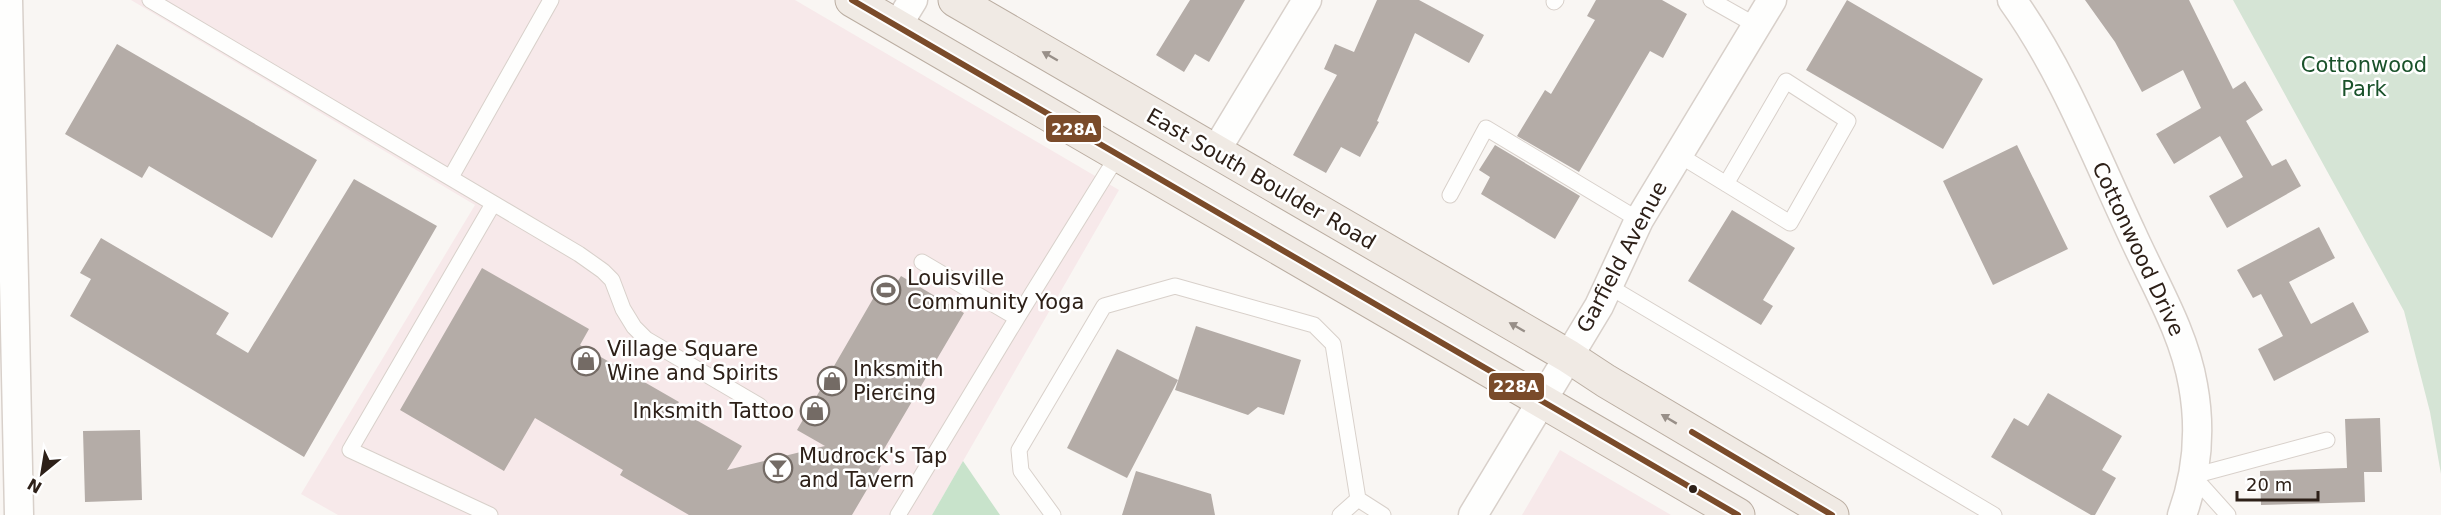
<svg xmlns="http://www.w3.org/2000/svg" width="2441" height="515" viewBox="0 0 2441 515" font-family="'DejaVu Sans',sans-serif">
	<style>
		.commercial { fill: #f7e9ea }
		.green { fill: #d5e4d5 }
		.forest { fill: #c8e3cb }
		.building { fill: #b4aca7 }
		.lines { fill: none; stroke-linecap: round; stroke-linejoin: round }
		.lane-casing { stroke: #d8d0ca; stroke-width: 17 }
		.street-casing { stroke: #d8d0ca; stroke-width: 31 }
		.primary-casing { stroke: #baada1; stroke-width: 35 }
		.lane { stroke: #fefefd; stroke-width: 15 }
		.street { stroke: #fefefd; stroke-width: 28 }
		.primary { stroke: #f0eae4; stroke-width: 33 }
		.bus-1-casing { stroke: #fff; stroke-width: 10 }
		.bus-1 { stroke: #7a4b2a; stroke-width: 6 }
		.oneway { fill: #988f88 }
		.bus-dot { fill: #2d2018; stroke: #fff; stroke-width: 2 }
		.labels { text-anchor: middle; stroke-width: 5; stroke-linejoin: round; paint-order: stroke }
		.park-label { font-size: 21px; fill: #1a522b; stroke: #fff }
		.street-label { font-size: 21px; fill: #2d2018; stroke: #fff }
		.poi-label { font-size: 21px; fill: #2d2018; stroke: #fff; text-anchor: start }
		.line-badge { stroke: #fff; stroke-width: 2 }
		.badge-label { font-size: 16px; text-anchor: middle; font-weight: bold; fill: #fff }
	</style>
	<rect width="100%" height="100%" fill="#f9f6f3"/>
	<path class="commercial" d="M 131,0 L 795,0 L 1119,190 L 932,515 L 338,515 L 301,494 L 475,205 Z
		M 1560,450 L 1671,515 L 1522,515 Z"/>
	<path class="green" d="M 2233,0 L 2441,0 L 2441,474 L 2430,412 L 2404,311 Z"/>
	<path class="forest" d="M 963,461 L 1000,515 L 932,515 Z"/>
	<path class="building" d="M 1190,0 L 1245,0 L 1209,62 L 1195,54 L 1184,72 L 1156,55 Z
		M 1377,0 L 1419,0 L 1484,35 L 1469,63 L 1415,33 L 1377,121 L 1379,122 L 1360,157 L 1341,147 L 1326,173 L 1293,155 L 1337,75 L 1324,69 L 1335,44 L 1354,52 Z
		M 1596,0 L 1662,0 L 1687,14 L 1663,58 L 1650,51 L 1579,172 L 1517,136 L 1545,90 L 1551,94 L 1595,20 L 1587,16 Z
		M 1847,0 L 1983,79 L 1943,149 L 1806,70 Z
		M 2085,0 L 2189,0 L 2233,89 L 2245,81 L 2263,110 L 2246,121 L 2272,166 L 2286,159 L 2301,186 L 2227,228 L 2209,196 L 2243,177 L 2220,136 L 2174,164 L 2156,134 L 2201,108 L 2183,70 L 2142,92 L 2115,42 Z
		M 117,44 L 317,160 L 272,238 L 149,166 L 142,178 L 65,134 Z
		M 1495,145 L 1580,196 L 1555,239 L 1481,194 L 1490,177 L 1479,170 Z
		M 2017,145 L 2068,249 L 1993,285 L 1943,181 Z
		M 354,179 L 437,226 L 304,457 L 70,316 L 91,279 L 80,273 L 101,238 L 229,313 L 216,334 L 248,353 Z
		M 1732,210 L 1795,248 L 1763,300 L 1773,306 L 1761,325 L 1688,281 Z
		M 2319,227 L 2335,258 L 2289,282 L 2311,324 L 2353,302 L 2369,332 L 2274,381 L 2258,349 L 2283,336 L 2261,294 L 2253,298 L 2237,270 Z
		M 482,268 L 589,329 L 580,345 L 679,402 L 675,408 L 742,446 L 727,470 L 825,446 L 797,430 L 885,278 L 896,284 L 901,276 L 964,313 L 877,461 L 882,464 L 852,515 L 689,515 L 620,475 L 623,470 L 535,418 L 504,471 L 400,410 Z
		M 1196,326 L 1301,360 L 1284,415 L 1258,407 L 1248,415 L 1175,390 Z
		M 1117,349 L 1178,380 L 1127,478 L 1067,448 Z
		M 2048,393 L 2122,436 L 2102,470 L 2116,478 L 2095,515 L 2091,515 L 1991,457 L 2014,418 L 2028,426 Z
		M 2380,418 L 2382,472 L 2364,472 L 2365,502 L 2261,505 L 2260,471 L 2347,468 L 2345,419 Z
		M 140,430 L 142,500 L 85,502 L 83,431 Z
		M 1136,471 L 1211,494 L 1215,515 L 1122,515 Z"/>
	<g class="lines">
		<g class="lane-casing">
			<path id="lane" d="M 150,0 L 579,254 L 603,271 L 612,280 L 623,309 L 634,327 L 646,339 L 760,406
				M 1711,0 L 1757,26
				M 1554,2 L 1556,0
				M 1679,155 L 1790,223 L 1848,121 L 1786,81 L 1726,184
				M 451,177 L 551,0
				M 1450,195 L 1486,128 L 1639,220
				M 1610,287 L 1994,515
				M 1017,318 L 1118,155
				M 490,515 L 350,450 L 493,204
				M 898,515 L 1017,318 L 922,262
				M 1053,515 L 1021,471 L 1019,450 L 1104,306 L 1175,286 L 1314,325 L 1333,344 L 1358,499 L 1383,515
				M 1340,515 L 1358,499
				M 2228,515 L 2193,476 L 2327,440"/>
		</g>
		<g class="street-casing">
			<path id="street" d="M 8,0 L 19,515
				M 2012,0 C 2063,71 2095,155 2132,234 C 2154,283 2184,332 2193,385 C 2201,429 2197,474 2182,515
				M 897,26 L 913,0
				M 1215,152 L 1307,0
				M 1473,515 L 1599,306 L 1639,220 L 1772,0"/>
		</g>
		<g class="primary-casing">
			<path id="primary" d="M 852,0 L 1738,515
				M 955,0 L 1568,356 L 1606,381 L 1832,515"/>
		</g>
		<use href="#lane" class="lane"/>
		<use href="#street" class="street"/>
		<use href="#primary" class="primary"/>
		<g class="bus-1-casing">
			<path id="bus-1" d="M 852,0 L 1738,515
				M 1692,432 L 1832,515"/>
		</g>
		<use href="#bus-1" class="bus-1"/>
	</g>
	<defs><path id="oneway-solid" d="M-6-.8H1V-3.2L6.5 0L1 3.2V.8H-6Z" transform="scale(1.5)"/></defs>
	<g class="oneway">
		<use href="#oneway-solid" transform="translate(1050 56) rotate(-150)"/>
		<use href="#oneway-solid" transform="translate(1517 327) rotate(-150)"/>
		<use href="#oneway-solid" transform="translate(1669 419) rotate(-149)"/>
	</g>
	<defs>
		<g id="stadium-ring" transform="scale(1.5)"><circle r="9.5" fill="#fff" stroke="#746b65" stroke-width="1.5"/><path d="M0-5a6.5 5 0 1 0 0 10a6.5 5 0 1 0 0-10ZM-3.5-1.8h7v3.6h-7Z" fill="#746b65"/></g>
		<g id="shop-ring" transform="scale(1.5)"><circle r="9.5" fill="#fff" stroke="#746b65" stroke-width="1.5"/><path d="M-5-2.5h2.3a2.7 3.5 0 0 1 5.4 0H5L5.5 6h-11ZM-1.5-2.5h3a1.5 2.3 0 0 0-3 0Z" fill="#746b65"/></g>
		<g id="bar-ring" transform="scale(1.5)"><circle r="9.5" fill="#fff" stroke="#746b65" stroke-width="1.5"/><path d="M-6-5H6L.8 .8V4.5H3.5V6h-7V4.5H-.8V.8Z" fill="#746b65"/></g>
	</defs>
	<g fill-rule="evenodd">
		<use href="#stadium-ring" x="886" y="290"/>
		<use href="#shop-ring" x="586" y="361"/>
		<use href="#shop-ring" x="832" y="381"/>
		<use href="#shop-ring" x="815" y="411"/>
		<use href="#bar-ring" x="778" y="468"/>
	</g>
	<circle class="bus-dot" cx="1693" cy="489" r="5"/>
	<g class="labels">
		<g class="park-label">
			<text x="2364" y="72">Cottonwood<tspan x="2364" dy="24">Park</tspan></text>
		</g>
		<g class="street-label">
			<text transform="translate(1261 179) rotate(30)" y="7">East South Boulder Road</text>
			<text transform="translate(2138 249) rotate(65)" y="7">Cottonwood Drive</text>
			<text transform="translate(1622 257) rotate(-62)" y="7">Garfield Avenue</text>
		</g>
		<g class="poi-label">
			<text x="907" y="285">Louisville<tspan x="907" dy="24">Community Yoga</tspan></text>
			<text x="607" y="356">Village Square<tspan x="607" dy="24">Wine and Spirits</tspan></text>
			<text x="853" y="376">Inksmith<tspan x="853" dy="24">Piercing</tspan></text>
			<text x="794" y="418" text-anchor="end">Inksmith Tattoo</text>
			<text x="799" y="463">Mudrock's Tap<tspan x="799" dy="24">and Tavern</tspan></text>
		</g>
	</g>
	<g class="line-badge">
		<rect x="1045" y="114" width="57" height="29" rx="6" fill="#7a4b2a"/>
		<rect x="1488" y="372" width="57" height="29" rx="6" fill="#7a4b2a"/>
	</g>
	<g class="badge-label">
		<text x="1074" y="135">228A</text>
		<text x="1516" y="392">228A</text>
	</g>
	<g transform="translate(42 473) rotate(210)" stroke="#ffffff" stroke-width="4.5" paint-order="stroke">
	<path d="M0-4.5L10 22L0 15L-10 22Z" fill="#2d2018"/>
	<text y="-9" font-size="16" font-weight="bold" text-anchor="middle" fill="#2d2018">N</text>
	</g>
	<path d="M2237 491v9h81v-9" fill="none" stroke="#2d2018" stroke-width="3"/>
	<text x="2246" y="491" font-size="18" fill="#2d2018" stroke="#ffffff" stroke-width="4.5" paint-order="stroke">20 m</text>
</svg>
